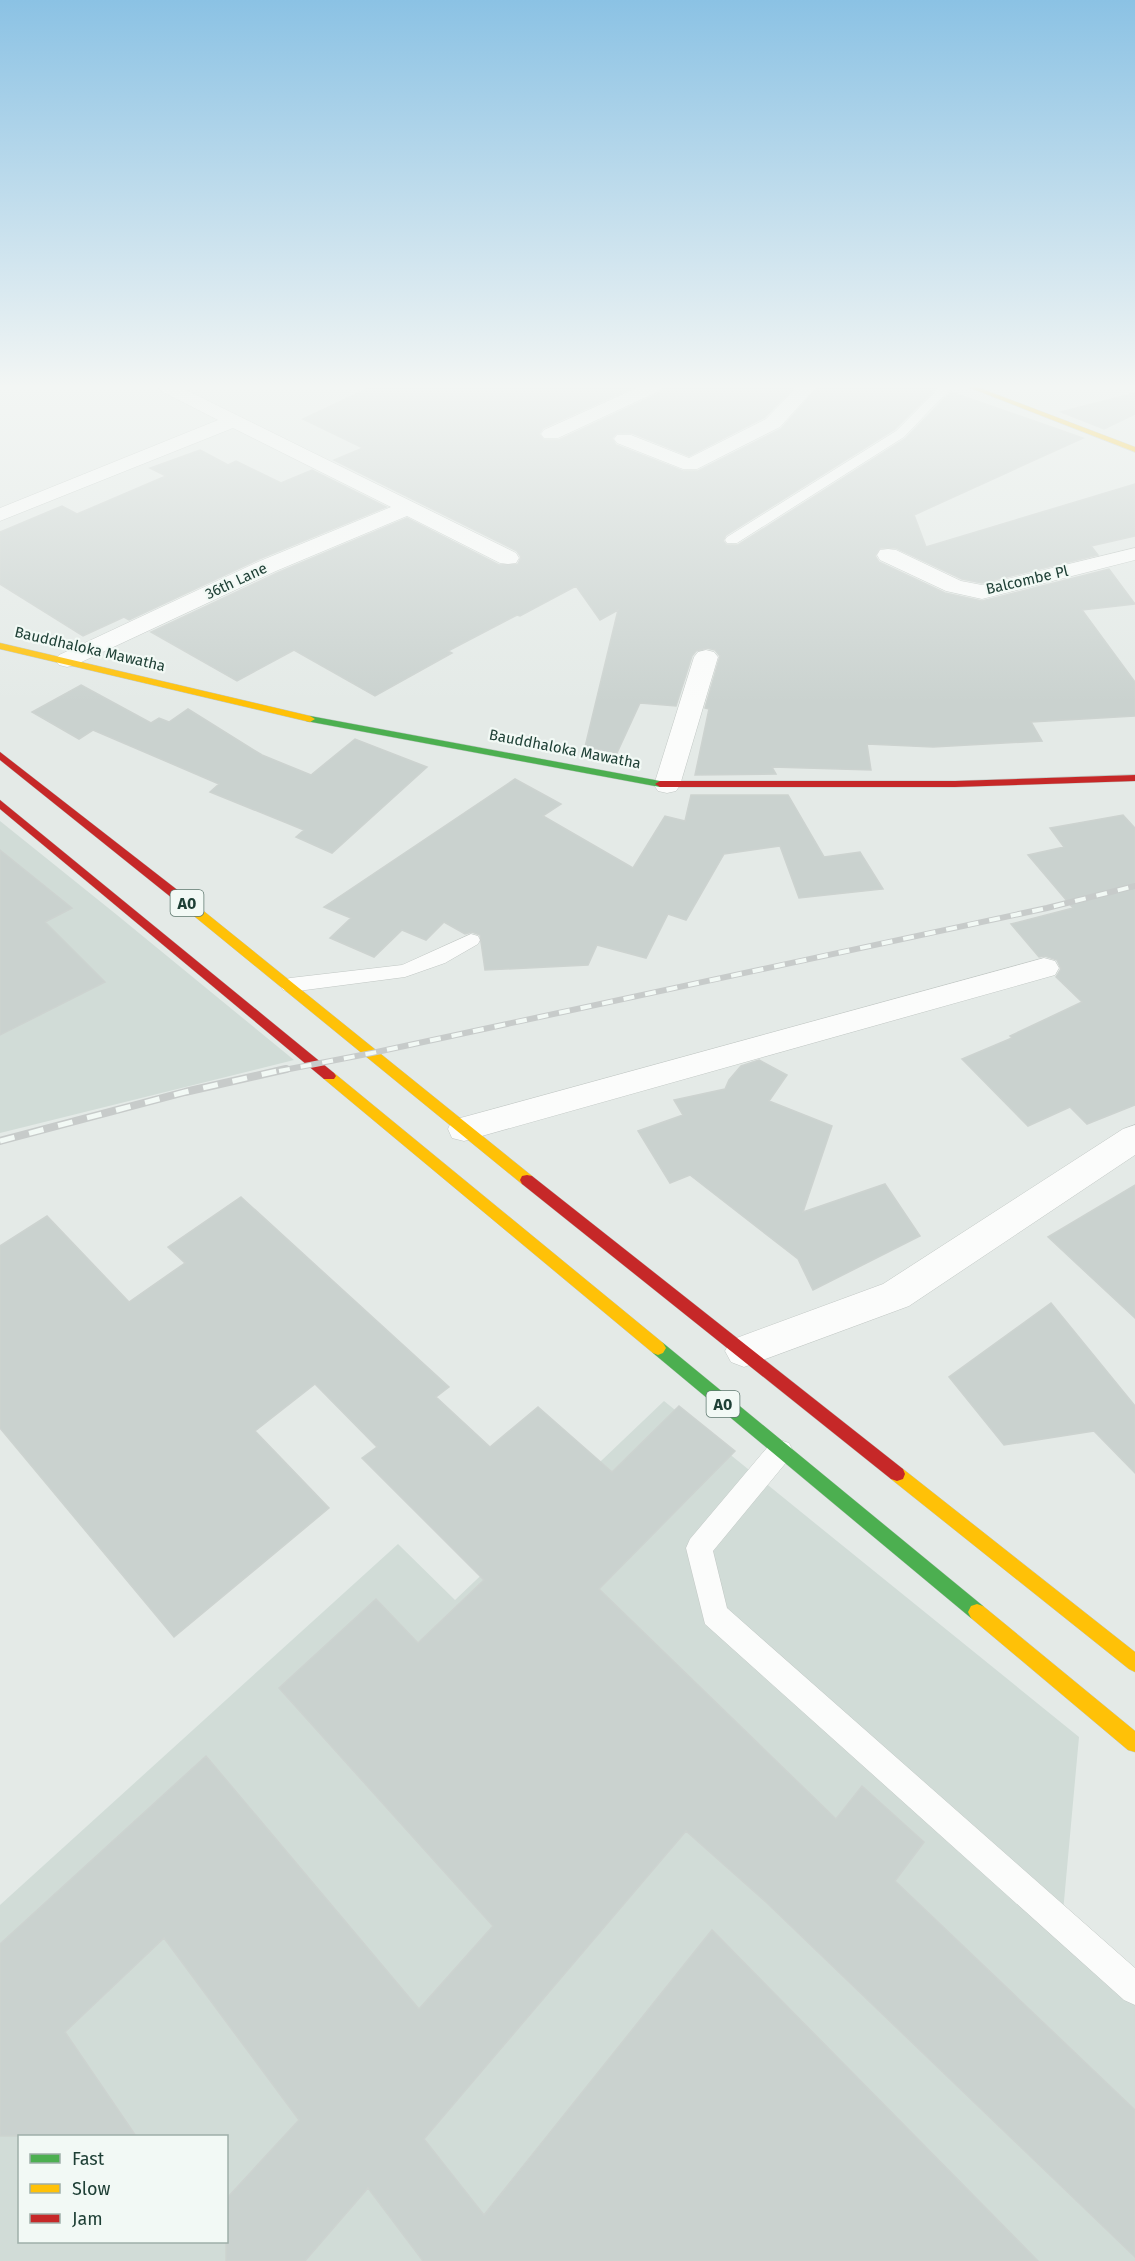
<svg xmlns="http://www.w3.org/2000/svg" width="1135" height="2261" viewBox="0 0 1135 2261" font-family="'Fira Sans',sans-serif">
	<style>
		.built { fill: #d1dcd7; fill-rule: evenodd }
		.building { fill: #cad2cf; stroke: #cdd3d0; stroke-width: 1.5 }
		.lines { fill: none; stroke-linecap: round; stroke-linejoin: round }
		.lane-casing { stroke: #c1c7c4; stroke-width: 1 }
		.street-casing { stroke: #c1c7c4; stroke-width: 1 }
		.fast-casing { stroke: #bfc8c4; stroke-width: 1 }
		.slow-casing { stroke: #bfc8c4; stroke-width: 1 }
		.jam-casing { stroke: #bfc8c4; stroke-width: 1 }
		.lane { fill: #fbfcfb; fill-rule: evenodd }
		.street { fill: #fbfcfb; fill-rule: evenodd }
		.fast { fill: #4caf50; fill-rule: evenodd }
		.slow { fill: #ffc107; fill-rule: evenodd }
		.jam { fill: #c62828; fill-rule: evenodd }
		.rail-far1-casing { stroke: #c7cbca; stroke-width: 6 }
		.rail-casing { stroke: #c7cbca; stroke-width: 8 }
		.rail-far1 { stroke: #f2f9f5; stroke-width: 4; stroke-dasharray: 11; stroke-linecap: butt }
		.rail { stroke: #f2f9f5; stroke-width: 5; stroke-dasharray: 15; stroke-linecap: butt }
		.labels { text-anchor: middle; stroke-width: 4.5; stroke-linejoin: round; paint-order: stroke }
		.far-street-label { font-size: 15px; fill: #1f4036; stroke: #f2f9f5 }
		.shield { fill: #f2f9f5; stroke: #5e786f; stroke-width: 1.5 }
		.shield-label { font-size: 16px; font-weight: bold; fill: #1f4036 }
	</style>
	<rect width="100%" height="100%" fill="#e4eae7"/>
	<path class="built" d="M 0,821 L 117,915 L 294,1060 L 0,1133 Z
		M 664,1401 L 1079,1737 L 1062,1923 L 1135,1989 L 1135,2261 L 0,2261 L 0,1905 L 398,1544 L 455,1600 ZM 20,2136 L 226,2136 L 226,2242 L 20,2242 Z"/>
	<path class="building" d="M 371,387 L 634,387 L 543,428 L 539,434 L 544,440 L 559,440 L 660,393 L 664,387 L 794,387 L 765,417 L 689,456 L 632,433 L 617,433 L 612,438 L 616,445 L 683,471 L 698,471 L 781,429 L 818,387 L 937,387 L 895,429 L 726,535 L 723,541 L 727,545 L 738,545 L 905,439 L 951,392 L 1083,438 L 914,515 L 926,547 L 1135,484 L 1135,536 L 1091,546 L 1098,555 L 982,583 L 962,579 L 896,548 L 880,548 L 875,556 L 879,562 L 945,593 L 982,601 L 1109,569 L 1135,604 L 1082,610 L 1135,682 L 1135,716 L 1031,722 L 1042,741 L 933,747 L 867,744 L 871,770 L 772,767 L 776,774 L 695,775 L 709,709 L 705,708 L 720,656 L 715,650 L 707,648 L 696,651 L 692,656 L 676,706 L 640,703 L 617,753 L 585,747 L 618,610 L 600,620 L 576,586 L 520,616 L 517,615 L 448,651 L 452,653 L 375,696 L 294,650 L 237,681 L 151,632 L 277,573 L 407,518 L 499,565 L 518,564 L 521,557 L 517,551 L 334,460 L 363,448 L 303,419 Z
		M 1135,393 L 1135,414 L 1104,429 L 1061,412 Z
		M 200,450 L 228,465 L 236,461 L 281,483 L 312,470 L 386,507 L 259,559 L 129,620 L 124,617 L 83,636 L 0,584 L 0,532 L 62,506 L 77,514 L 166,476 L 150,468 Z
		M 81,685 L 151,723 L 159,718 L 169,722 L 188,709 L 262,755 L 311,775 L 355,739 L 427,767 L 332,853 L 296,837 L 304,830 L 210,792 L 219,784 L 93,730 L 79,739 L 32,712 Z
		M 515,779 L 561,804 L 543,816 L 633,868 L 665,816 L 685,821 L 691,795 L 788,795 L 824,857 L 860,852 L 883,889 L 799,898 L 780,846 L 724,854 L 686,920 L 668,914 L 646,958 L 597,945 L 588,965 L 485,970 L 480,935 L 472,932 L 465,934 L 444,922 L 426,940 L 402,930 L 374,957 L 330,938 L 351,918 L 324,907 Z
		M 1123,815 L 1135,828 L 1135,1105 L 1087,1124 L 1070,1107 L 1028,1126 L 962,1059 L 1012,1038 L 1010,1036 L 1082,1002 L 1056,977 L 1061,969 L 1057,960 L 1045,956 L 1039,957 L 1011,924 L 1073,908 L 1028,855 L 1064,847 L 1050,828 Z
		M 0,850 L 72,908 L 45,922 L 105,982 L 0,1035 Z
		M 759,1060 L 787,1075 L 769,1101 L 832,1126 L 803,1212 L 885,1184 L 920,1236 L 813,1290 L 798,1259 L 690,1175 L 670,1183 L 638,1131 L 683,1115 L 674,1100 L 725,1089 L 729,1080 L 741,1066 Z
		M 1135,1185 L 1135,1318 L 1048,1237 Z
		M 241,1197 L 449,1387 L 436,1397 L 490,1447 L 538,1407 L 612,1472 L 679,1406 L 735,1451 L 599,1589 L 836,1819 L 862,1786 L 924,1842 L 895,1881 L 1135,2110 L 1135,2257 L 767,1903 L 686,1831 L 424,2139 L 484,2215 L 712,1930 L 1038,2261 L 423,2261 L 368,2188 L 305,2261 L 226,2261 L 226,2199 L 299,2120 L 164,1938 L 65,2032 L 136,2136 L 0,2136 L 0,1944 L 206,1756 L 419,2009 L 493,1926 L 279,1688 L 376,1599 L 418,1643 L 484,1580 L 362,1458 L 377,1447 L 315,1384 L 255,1431 L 329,1508 L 174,1637 L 0,1428 L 0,1246 L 47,1216 L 129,1302 L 185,1263 L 168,1247 Z
		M 1051,1303 L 1135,1406 L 1135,1473 L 1094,1431 L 1004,1445 L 949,1377 Z"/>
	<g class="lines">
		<g class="lane-casing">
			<path id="lane" d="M 940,387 L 952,387 L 904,437 L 737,543 L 727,543 L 725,540 L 727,537 L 896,431 Z
				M 471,934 L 478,936 L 480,940 L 478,944 L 445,963 L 405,977 L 290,992 L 283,990 L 280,985 L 283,980 L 290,978 L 402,965 Z
				M 780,1440 L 789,1443 L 793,1451 L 789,1459 L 713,1551 L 727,1608 L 1135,1968 L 1135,2005 L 1124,2000 L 705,1624 L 686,1548 L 690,1539 L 771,1443 Z"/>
		</g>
		<g class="street-casing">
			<path id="street" d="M 158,387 L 180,387 L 516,553 L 519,558 L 516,563 L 508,564 L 500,563 L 407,516 L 276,571 L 75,665 L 67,667 L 59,665 L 55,660 L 59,655 L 260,561 L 391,507 L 233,428 L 0,521 L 0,508 L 218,420 L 161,391 Z
				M 639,387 L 662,387 L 659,391 L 558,438 L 544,438 L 541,434 L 544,430 Z
				M 797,387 L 816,387 L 780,427 L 697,469 L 683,469 L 617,443 L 614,439 L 617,435 L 631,435 L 689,458 L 766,419 Z
				M 1135,548 L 1135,560 L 982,599 L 946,591 L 880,560 L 877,555 L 880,550 L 888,549 L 896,550 L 961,581 L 982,585 Z
				M 706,650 L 714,652 L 718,657 L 680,785 L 676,791 L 667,793 L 658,791 L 654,785 L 694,657 L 698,652 Z
				M 1044,958 L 1055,961 L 1059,968 L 1055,975 L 464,1141 L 452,1138 L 448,1129 L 452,1120 L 464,1117 Z
				M 1135,1125 L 1135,1155 L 909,1306 L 744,1367 L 731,1362 L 725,1351 L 731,1340 L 883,1284 L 1123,1129 Z"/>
		</g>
		<g class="fast-casing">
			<path id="fast" d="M 310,716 L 660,781 L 665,784 L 660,787 L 306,721 L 305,719 Z
				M 658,1341 L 663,1343 L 983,1606 L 986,1612 L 983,1618 L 977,1620 L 971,1618 L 653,1353 L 650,1348 L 653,1343 Z"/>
		</g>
		<g class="slow-casing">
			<path id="slow" d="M 968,387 L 977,387 L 1135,447 L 1135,452 Z
				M 0,643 L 310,716 L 315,719 L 310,722 L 0,649 Z
				M 176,891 L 180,892 L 532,1176 L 534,1180 L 532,1184 L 522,1184 L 172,898 L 170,895 L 172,892 Z
				M 329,1071 L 334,1073 L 663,1343 L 666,1348 L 663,1353 L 658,1355 L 653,1353 L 324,1079 L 322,1076 Z
				M 897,1467 L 903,1469 L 1135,1652 L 1135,1672 L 1129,1669 L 891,1479 L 889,1474 L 891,1469 Z
				M 977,1604 L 983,1606 L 1135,1731 L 1135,1752 L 1128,1750 L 971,1618 L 968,1612 L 971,1606 Z"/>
		</g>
		<g class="jam-casing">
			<path id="jam" d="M 0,752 L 180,892 L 182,895 L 180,898 L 172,898 L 0,760 Z
				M 1135,775 L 1135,781 L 955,787 L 660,787 L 655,784 L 660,781 L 955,781 Z
				M 0,800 L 334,1073 L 336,1076 L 334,1079 L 324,1079 L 0,809 Z
				M 527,1175 L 532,1176 L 903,1469 L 905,1474 L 903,1479 L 897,1481 L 891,1479 L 522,1184 L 520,1180 L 522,1176 Z"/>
		</g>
		<use href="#lane" class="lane"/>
		<use href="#street" class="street"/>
		<use href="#fast" class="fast"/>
		<use href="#slow" class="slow"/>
		<use href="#jam" class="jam"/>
		<g class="rail-far1-casing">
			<path id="rail-far1" d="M 279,1071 L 372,1053 L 1047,908 L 1135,886"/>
		</g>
		<g class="rail-casing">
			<path id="rail" d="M 0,1141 L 185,1092 L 286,1069"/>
		</g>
		<use href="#rail-far1" class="rail-far1"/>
		<use href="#rail" class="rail"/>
	</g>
	<linearGradient id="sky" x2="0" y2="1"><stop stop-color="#8bc2e4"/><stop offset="0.55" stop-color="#f3f6f4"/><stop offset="1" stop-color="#f3f6f4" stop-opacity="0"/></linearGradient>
	<rect width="1135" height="703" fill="url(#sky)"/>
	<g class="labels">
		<g class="far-street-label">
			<text transform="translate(1027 580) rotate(-13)" y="5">Balcombe Pl</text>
			<text transform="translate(236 581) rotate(-25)" y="5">36th Lane</text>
			<text transform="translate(90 649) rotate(13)" y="5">Bauddhaloka Mawatha</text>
			<text transform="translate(565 749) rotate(11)" y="5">Bauddhaloka Mawatha</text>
		</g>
		<g class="shield">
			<rect x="170.5" y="890" width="33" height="26" rx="4.5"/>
			<rect x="706.5" y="1391" width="33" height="26" rx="4.5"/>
		</g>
		<g class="shield-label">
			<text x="187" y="909">A0</text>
			<text x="723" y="1410">A0</text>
		</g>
	</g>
	<rect x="18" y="2135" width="210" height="108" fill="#f2f9f5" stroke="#9eafa9" stroke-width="1.5"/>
	<rect x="30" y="2154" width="30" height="9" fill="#4caf50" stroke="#9eafa9" stroke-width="1.5"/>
	<text x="72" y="2165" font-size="18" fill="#1f4036">Fast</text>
	<rect x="30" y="2184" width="30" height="9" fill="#ffc107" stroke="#9eafa9" stroke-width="1.5"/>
	<text x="72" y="2195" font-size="18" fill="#1f4036">Slow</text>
	<rect x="30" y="2214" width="30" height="9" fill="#c62828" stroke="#9eafa9" stroke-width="1.5"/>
	<text x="72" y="2225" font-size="18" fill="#1f4036">Jam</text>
</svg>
